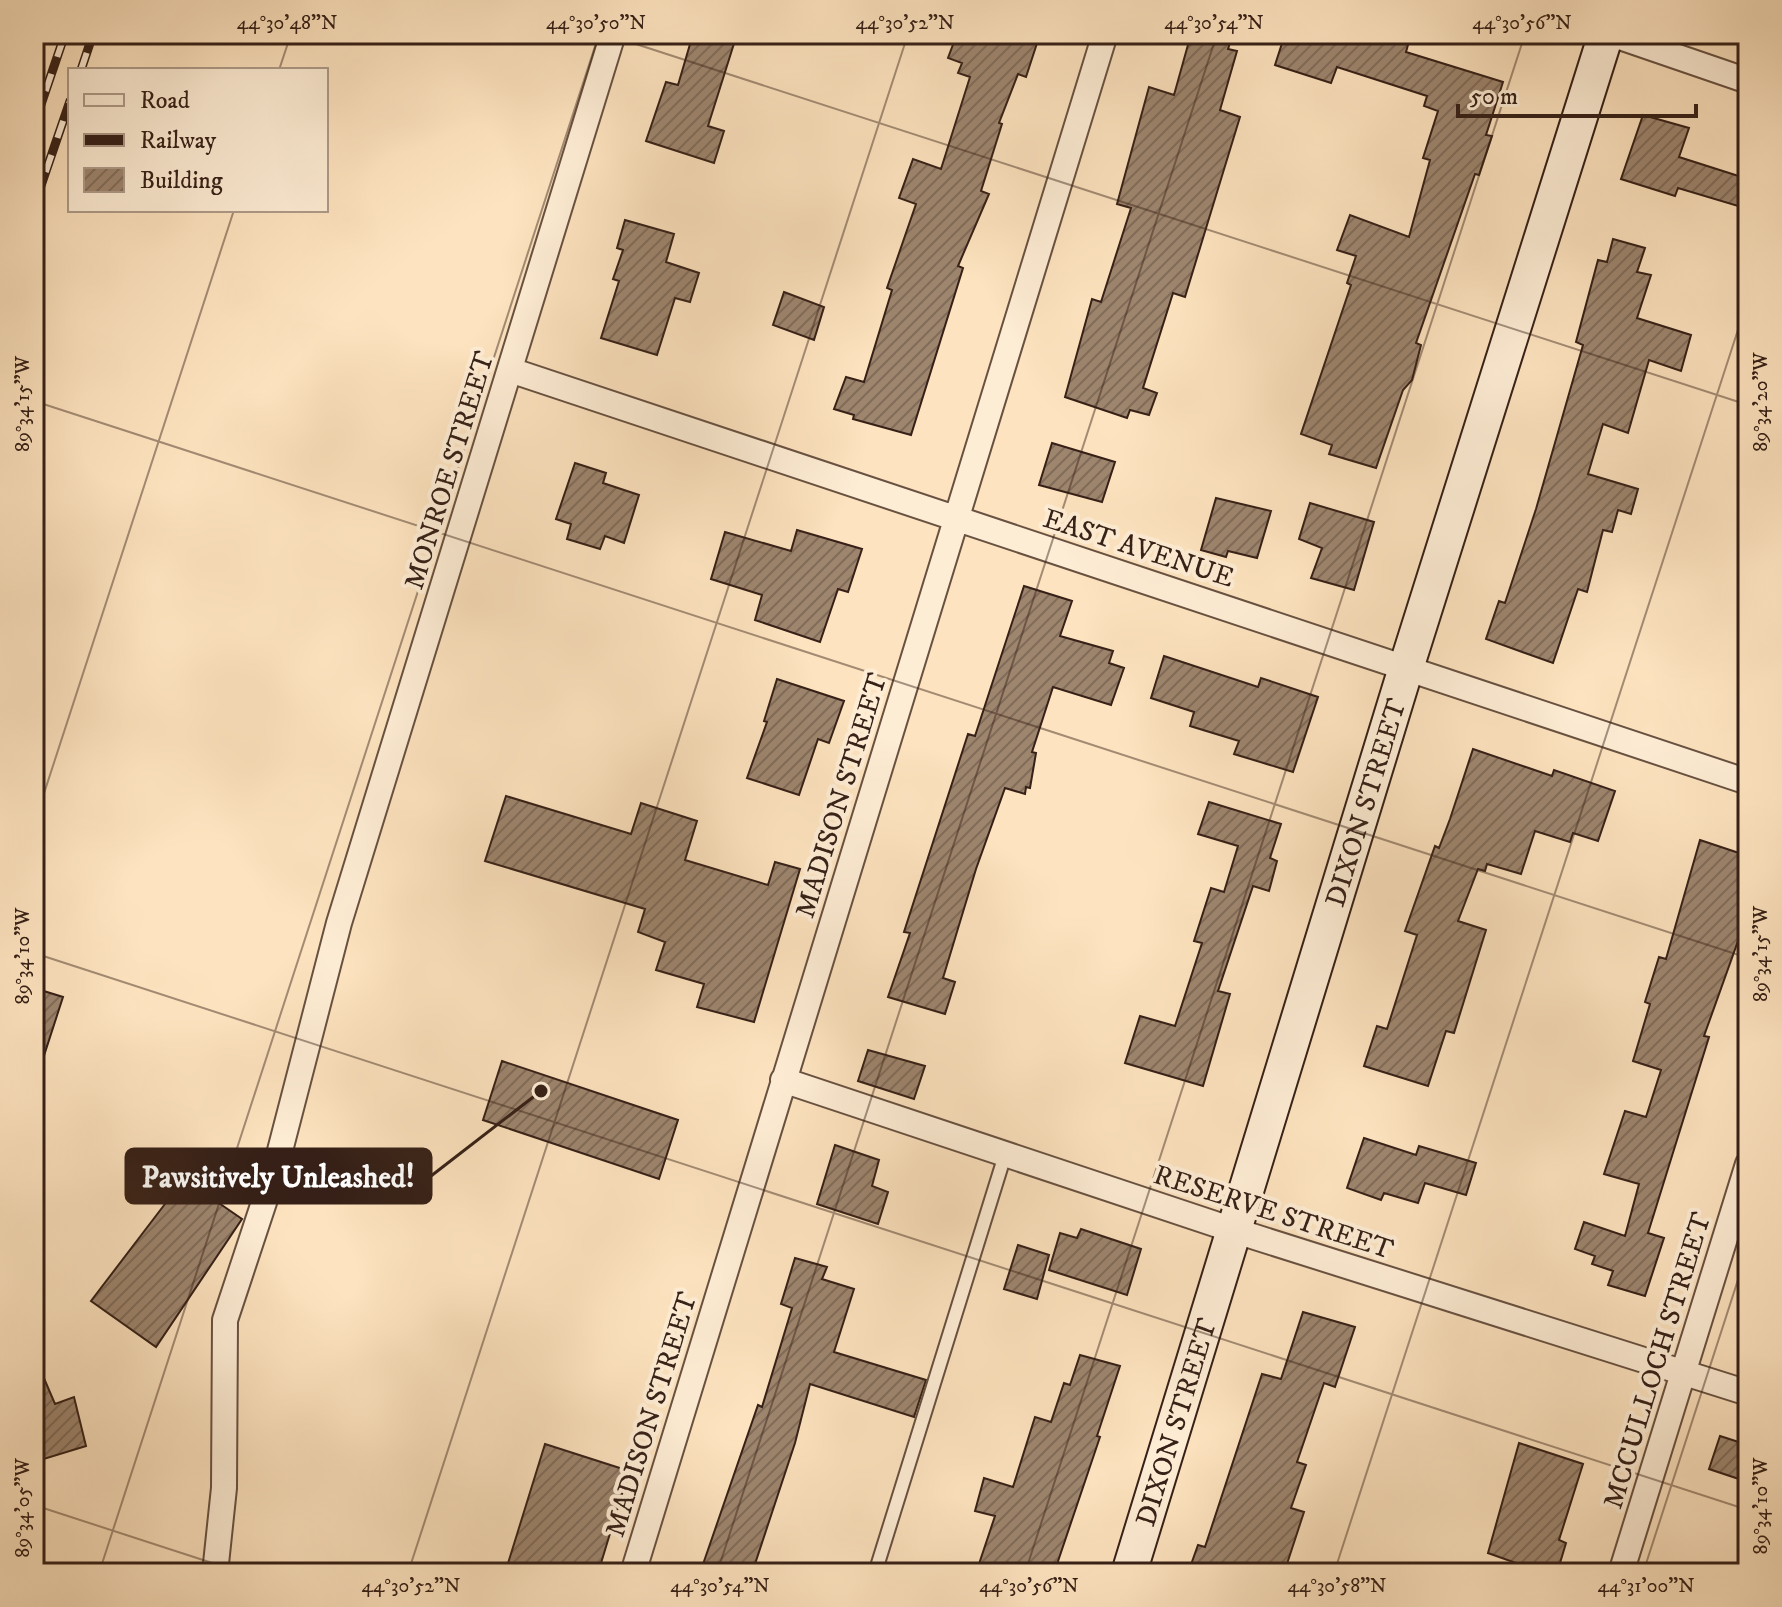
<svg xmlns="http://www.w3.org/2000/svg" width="1782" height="1607" viewBox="0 0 1782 1607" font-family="'IM FELL DW Pica',serif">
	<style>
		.building { fill: url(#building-hatch); stroke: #362017; stroke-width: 2 }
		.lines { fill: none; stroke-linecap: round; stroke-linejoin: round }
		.lane-casing { stroke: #685141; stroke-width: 16 }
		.street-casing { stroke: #685141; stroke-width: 28 }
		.secondary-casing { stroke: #362017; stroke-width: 38 }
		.lane { stroke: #feedd5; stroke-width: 12 }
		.street { stroke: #feedd5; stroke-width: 24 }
		.secondary { stroke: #feedd5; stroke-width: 34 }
		.rail-casing { stroke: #362017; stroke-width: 9 }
		.rail { stroke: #feedd5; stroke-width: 6; stroke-dasharray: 18; stroke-linecap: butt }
		.ticks { fill: none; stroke: #362017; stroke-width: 2; stroke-opacity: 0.45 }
		.labels { text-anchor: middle; stroke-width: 8; stroke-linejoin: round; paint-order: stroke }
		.street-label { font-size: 28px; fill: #362017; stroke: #feedd5 }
		.leader { fill: none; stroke: #362017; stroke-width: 3 }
		.callout-dot { fill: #362017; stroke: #feedd5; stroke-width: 3 }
		.callout { fill: #362017; stroke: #362017; stroke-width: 3 }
		.callout-label { font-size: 30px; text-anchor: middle; font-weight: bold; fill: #fff }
		.neatline { fill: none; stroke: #362017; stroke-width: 3 }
		.ticks-label { font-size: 20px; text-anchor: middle; fill: #362017 }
	</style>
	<defs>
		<pattern id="building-hatch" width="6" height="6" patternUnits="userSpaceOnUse" patternTransform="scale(2)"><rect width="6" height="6" fill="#9d856e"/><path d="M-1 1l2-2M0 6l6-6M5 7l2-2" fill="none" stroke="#816c59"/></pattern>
	</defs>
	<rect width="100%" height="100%" fill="#fde3bf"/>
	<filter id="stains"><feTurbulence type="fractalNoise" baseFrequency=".0025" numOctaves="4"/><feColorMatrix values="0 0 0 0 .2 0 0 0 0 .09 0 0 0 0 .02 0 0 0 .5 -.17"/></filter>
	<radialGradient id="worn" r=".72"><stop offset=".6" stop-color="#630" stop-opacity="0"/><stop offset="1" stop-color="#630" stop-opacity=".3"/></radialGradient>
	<path class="building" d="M 693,34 L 737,34 L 708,126 L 724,131 L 714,163 L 646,141 L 666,82 L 678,85 Z
		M 957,34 L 1040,34 L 1026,77 L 1018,74 L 999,123 L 1002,124 L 981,191 L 989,194 L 958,266 L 963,268 L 911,435 L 853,419 L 854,415 L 834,409 L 846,377 L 864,382 L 892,290 L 887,288 L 916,204 L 899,198 L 913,159 L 941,169 L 970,77 L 958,73 L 962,63 L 948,58 Z
		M 1191,34 L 1233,34 L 1228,49 L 1237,51 L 1220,110 L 1240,117 L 1185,297 L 1173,293 L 1143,388 L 1157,393 L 1149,415 L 1130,410 L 1127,418 L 1065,397 L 1092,299 L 1101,302 L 1131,208 L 1117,204 L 1149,87 L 1174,95 Z
		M 1285,34 L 1411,34 L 1406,52 L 1503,82 L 1486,135 L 1492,136 L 1479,175 L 1475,174 L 1416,343 L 1421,345 L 1412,380 L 1403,390 L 1376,468 L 1329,454 L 1332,445 L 1301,434 L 1351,285 L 1347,283 L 1356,256 L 1337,250 L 1350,215 L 1409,237 L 1430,160 L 1423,158 L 1438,111 L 1424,106 L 1427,96 L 1337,67 L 1331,83 L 1275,65 Z
		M 1643,115 L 1689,128 L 1679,157 L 1748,179 L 1748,209 L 1678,188 L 1675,196 L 1621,179 Z
		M 625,220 L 674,234 L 666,262 L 699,273 L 690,302 L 675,298 L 657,355 L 601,338 L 619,281 L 613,279 L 623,250 L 617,248 Z
		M 1613,239 L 1645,248 L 1637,272 L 1651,275 L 1637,318 L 1691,335 L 1681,371 L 1649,360 L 1628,433 L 1603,424 L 1588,474 L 1638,489 L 1631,514 L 1618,510 L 1612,532 L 1603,530 L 1587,592 L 1578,589 L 1553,663 L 1486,639 L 1499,601 L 1505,603 L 1536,509 L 1583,345 L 1576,342 L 1598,260 L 1607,262 Z
		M 784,292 L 824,307 L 814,340 L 773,325 Z
		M 1052,443 L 1115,462 L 1102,502 L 1039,485 Z
		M 575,463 L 606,473 L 603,483 L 639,495 L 624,543 L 605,536 L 600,549 L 567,539 L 571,524 L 556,519 Z
		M 1216,498 L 1271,511 L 1257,558 L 1228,551 L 1226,557 L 1201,550 Z
		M 1310,503 L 1374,522 L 1354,590 L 1311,578 L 1322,548 L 1299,539 Z
		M 797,530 L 862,549 L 848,592 L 838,589 L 820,642 L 755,620 L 762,595 L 711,579 L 725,532 L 791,551 Z
		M 1024,586 L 1072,601 L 1060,636 L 1113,651 L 1109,663 L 1124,668 L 1111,705 L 1053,687 L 1032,752 L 1036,753 L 1030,788 L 1026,787 L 1025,794 L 1005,788 L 976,869 L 943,978 L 955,982 L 945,1014 L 888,997 L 910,933 L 904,932 L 968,734 L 975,736 Z
		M 1164,656 L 1258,687 L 1261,678 L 1318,697 L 1293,772 L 1234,754 L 1239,741 L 1190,726 L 1194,712 L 1151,698 Z
		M 777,679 L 844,701 L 829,743 L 818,739 L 799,795 L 747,778 L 767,722 L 764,721 Z
		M 1473,749 L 1552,776 L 1554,770 L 1615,791 L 1598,841 L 1573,833 L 1570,842 L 1535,831 L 1521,874 L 1487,864 L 1485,871 L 1478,869 L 1458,921 L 1486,930 L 1454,1033 L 1446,1031 L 1428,1086 L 1364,1066 L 1377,1026 L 1387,1029 L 1417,935 L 1405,931 L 1435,846 L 1439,848 L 1450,819 Z
		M 506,796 L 631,834 L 641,803 L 697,821 L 685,860 L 768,885 L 775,862 L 800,869 L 754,1022 L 697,1007 L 704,984 L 656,970 L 665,942 L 638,932 L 645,909 L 485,861 Z
		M 1209,802 L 1281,824 L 1270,858 L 1277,861 L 1269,891 L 1253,886 L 1218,991 L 1230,994 L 1203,1086 L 1125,1063 L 1140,1016 L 1175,1026 L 1202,943 L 1194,941 L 1211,888 L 1224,892 L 1238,846 L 1198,834 Z
		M 1700,840 L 1748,856 L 1748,913 L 1704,1036 L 1709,1037 L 1648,1233 L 1664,1238 L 1645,1296 L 1608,1285 L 1613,1271 L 1592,1264 L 1595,1256 L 1575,1249 L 1584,1222 L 1625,1236 L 1639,1184 L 1604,1174 L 1625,1111 L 1646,1117 L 1661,1070 L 1633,1061 L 1650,1004 L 1645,1002 L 1659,957 L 1666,959 Z
		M 34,988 L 63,997 L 39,1071 L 34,1070 Z
		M 868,1050 L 925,1066 L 914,1099 L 858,1081 Z
		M 502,1061 L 678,1120 L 659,1179 L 483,1120 Z
		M 1364,1138 L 1416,1155 L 1419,1146 L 1476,1163 L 1466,1195 L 1425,1183 L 1418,1203 L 1384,1193 L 1381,1200 L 1347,1188 Z
		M 835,1145 L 879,1160 L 872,1186 L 888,1192 L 878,1224 L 817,1204 Z
		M 184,1179 L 242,1219 L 156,1347 L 91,1301 Z
		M 1081,1229 L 1141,1249 L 1127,1295 L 1049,1270 L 1060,1233 L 1077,1238 Z
		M 1018,1245 L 1049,1255 L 1037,1299 L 1004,1289 Z
		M 795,1258 L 827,1267 L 822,1279 L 854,1289 L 834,1352 L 926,1380 L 914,1417 L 810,1384 L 795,1443 L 752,1573 L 700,1573 L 758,1405 L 762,1407 L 792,1308 L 781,1304 Z
		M 1303,1312 L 1355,1327 L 1335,1387 L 1324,1383 L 1297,1462 L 1306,1465 L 1291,1508 L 1304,1512 L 1284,1573 L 1188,1573 L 1198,1545 L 1205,1547 L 1262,1374 L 1281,1379 Z
		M 34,1355 L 55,1404 L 74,1397 L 86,1446 L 34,1462 Z
		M 1080,1355 L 1120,1366 L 1097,1436 L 1100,1437 L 1054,1573 L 976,1573 L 995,1516 L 975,1511 L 984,1478 L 1013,1487 L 1035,1417 L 1051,1422 L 1064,1383 L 1070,1385 Z
		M 1720,1436 L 1748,1445 L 1748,1482 L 1709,1469 Z
		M 1519,1443 L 1583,1464 L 1559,1540 L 1566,1543 L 1557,1573 L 1515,1573 L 1519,1564 L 1488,1553 Z
		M 545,1444 L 629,1471 L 598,1573 L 505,1573 Z"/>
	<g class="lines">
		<g class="lane-casing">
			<path id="lane" d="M 875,1573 L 1005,1155"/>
		</g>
		<g class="street-casing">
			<path id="street" d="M 1611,34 L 1748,81
				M 510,370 L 1748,782
				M 783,1080 L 1233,1230 L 1748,1393
				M 215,1573 L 224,1488 L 225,1320 L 276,1166 L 339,923 L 613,34
				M 633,1573 L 1105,34
				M 1621,1573 L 1748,1164"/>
		</g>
		<g class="secondary-casing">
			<g id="secondary">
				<path id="s1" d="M 1129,1573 L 1406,668 L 1606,34"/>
			</g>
		</g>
		<use href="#lane" class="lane"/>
		<use href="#street" class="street"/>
		<use href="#secondary" class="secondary"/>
		<g class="rail-casing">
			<path id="rail" d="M 81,70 L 93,34
				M 34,125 L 65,34
				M 34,206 L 70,101"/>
		</g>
		<use href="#rail" class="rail"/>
	</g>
	<path class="ticks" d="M 605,34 L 1748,405M 279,70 L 291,34M 34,401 L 1748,958M 34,824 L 234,210M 34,953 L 1748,1510M 34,1505 L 243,1573M 99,1573 L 599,34M 408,1573 L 908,34M 717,1573 L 1217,34M 1025,1573 L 1525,34M 1334,1573 L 1748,299M 1643,1573 L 1748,1249"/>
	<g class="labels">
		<g class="street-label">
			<text transform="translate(448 470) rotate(-73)" y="10">MONROE STREET</text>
			<text transform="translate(1139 547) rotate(18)" y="10">EAST AVENUE</text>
			<text transform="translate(840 795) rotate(-73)" y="10">MADISON STREET</text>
			<text dy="10" stroke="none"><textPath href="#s1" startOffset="806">DIXON STREET</textPath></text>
			<text transform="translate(1274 1211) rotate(18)" y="10">RESERVE STREET</text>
			<text transform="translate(1656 1360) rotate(-73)" y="10">MCCULLOCH STREET</text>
			<text transform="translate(650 1414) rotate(-73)" y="10">MADISON STREET</text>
			<text dy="10" stroke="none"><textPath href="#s1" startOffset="158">DIXON STREET</textPath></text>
		</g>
	</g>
	<path class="leader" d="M541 1091L431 1176"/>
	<circle class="callout-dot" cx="541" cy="1091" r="8"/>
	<rect class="callout" x="126" y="1149" width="305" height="54" rx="8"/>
	<g class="callout-label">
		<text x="278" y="1187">Pawsitively Unleashed!</text>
	</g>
	<rect width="1782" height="1607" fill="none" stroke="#fde3bf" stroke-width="88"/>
	<rect x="68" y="68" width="260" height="144" fill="#feedd5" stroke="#ae9b89" stroke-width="2"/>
	<rect x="84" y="94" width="40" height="12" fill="#feedd5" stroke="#ae9b89" stroke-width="2"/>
	<text x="140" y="108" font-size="24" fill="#362017">Road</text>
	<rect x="84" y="134" width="40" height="12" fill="#362017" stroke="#ae9b89" stroke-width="2"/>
	<text x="140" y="148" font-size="24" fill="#362017">Railway</text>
	<rect x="84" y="168" width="40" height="24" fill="url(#building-hatch)" stroke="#ae9b89" stroke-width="2"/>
	<text x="140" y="188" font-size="24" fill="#362017">Building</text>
	<path d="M1458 104v12h238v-12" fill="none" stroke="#362017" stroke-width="4"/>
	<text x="1470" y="104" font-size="24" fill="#362017" stroke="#feedd5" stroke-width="6" paint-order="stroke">50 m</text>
	<rect x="44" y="44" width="1694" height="1519" class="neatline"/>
	<g class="ticks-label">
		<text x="287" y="29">44°30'48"N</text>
		<text x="596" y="29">44°30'50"N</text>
		<text x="905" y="29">44°30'52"N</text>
		<text x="1214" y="29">44°30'54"N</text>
		<text x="1522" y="29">44°30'56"N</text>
		<text transform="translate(1760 402) rotate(-90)" y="7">89°34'20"W</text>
		<text transform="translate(22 404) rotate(-90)" y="7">89°34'15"W</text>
		<text transform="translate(1760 954) rotate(-90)" y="7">89°34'15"W</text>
		<text transform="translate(22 956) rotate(-90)" y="7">89°34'10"W</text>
		<text transform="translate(1760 1506) rotate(-90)" y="7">89°34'10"W</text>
		<text transform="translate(22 1508) rotate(-90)" y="7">89°34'05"W</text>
		<text x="411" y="1592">44°30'52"N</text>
		<text x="720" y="1592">44°30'54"N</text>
		<text x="1029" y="1592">44°30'56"N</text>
		<text x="1337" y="1592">44°30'58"N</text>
		<text x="1646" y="1592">44°31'00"N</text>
	</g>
	<rect width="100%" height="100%" filter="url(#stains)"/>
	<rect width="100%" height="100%" fill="url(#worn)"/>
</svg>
